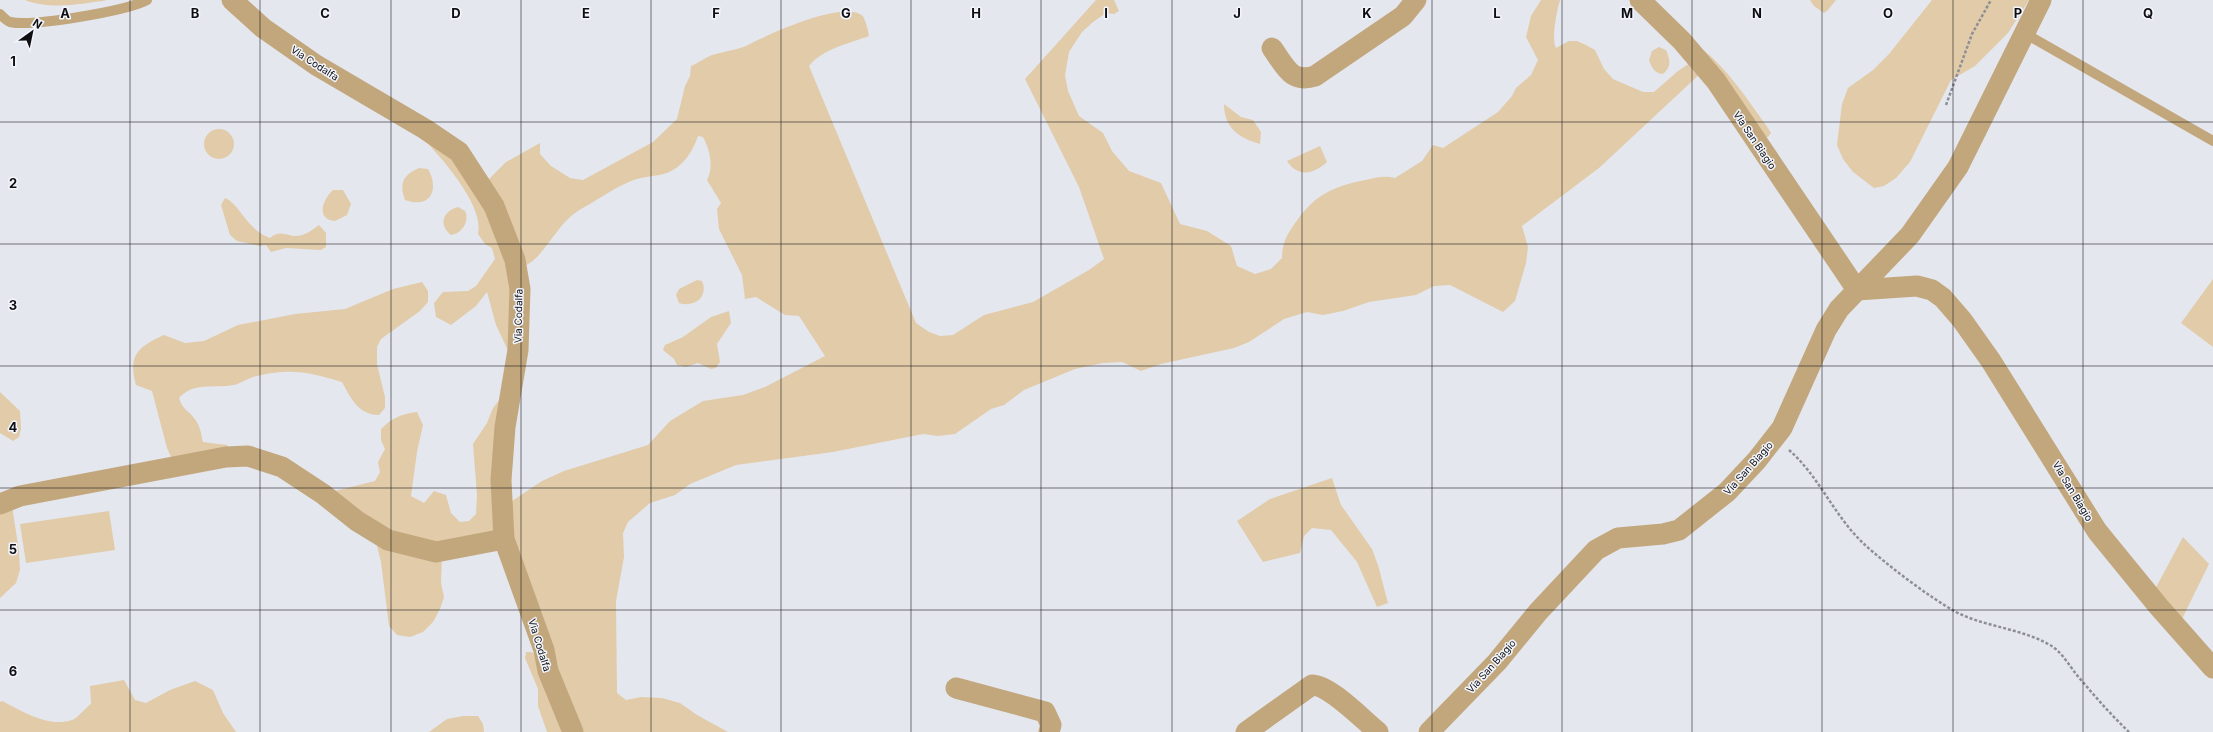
<svg xmlns="http://www.w3.org/2000/svg" width="2213" height="732" viewBox="0 0 2213 732" font-family="Inter,sans-serif">
	<style>
		.green { fill: #e1cba9 }
		.lines { fill: none; stroke-linecap: round; stroke-linejoin: round }
		.path { stroke: #8e8f95; stroke-width: 2.5; stroke-dasharray: 3 2; stroke-linecap: butt }
		.service { stroke: #c2a77d; stroke-width: 10 }
		.minor { stroke: #c2a77d; stroke-width: 21 }
		.grid { fill: none; stroke: #0f0f12; stroke-width: 1; stroke-opacity: 0.55 }
		.labels { text-anchor: middle; stroke-width: 3; stroke-linejoin: round; paint-order: stroke }
		.street-label { font-size: 10px; fill: #0f0f12; stroke: #f2f5fc }
		.grid-label { font-size: 13px; text-anchor: middle; font-weight: bold; fill: #0f0f12; stroke: #f2f5fc; stroke-width: 3; stroke-linejoin: round; paint-order: stroke }
	</style>
	<rect width="100%" height="100%" fill="#e5e7ef"/>
	<path class="green" d="M 25,0 L 108,0 C 81,4 50,10 25,0 Z
		M 1096,0 L 1114,0 L 1119,11 L 1114,14 L 1106,13 L 1093,22 L 1082,32 L 1069,52 L 1065,75 L 1068,91 L 1079,116 L 1103,133 L 1112,151 L 1129,171 L 1161,183 L 1180,224 L 1207,231 L 1231,246 L 1237,266 L 1255,274 L 1271,269 L 1282,258 C 1282,241 1288,233 1298,219 C 1316,194 1335,186 1365,180 C 1375,178 1384,175 1395,178 L 1422,161 L 1433,145 L 1443,148 L 1498,112 L 1512,96 L 1516,88 L 1531,75 L 1538,60 L 1526,37 L 1531,16 L 1541,0 L 1560,0 C 1557,10 1551,39 1556,48 L 1569,41 L 1577,41 L 1586,45 L 1595,50 L 1604,69 L 1613,79 L 1643,92 L 1654,92 L 1678,71 L 1690,63 L 1702,72 L 1599,168 L 1522,226 L 1528,247 L 1526,263 L 1515,301 L 1503,312 L 1450,285 L 1434,286 L 1416,295 L 1369,302 L 1343,311 L 1323,315 L 1307,312 L 1284,319 L 1249,342 L 1234,348 L 1161,364 L 1141,371 L 1122,362 L 1103,363 L 1075,369 L 1024,390 L 1004,405 L 991,409 L 955,434 L 938,436 L 923,434 L 833,452 L 736,465 L 690,484 L 675,495 L 650,503 L 628,522 L 623,533 L 624,557 L 616,601 L 617,693 L 626,700 L 641,697 L 662,698 L 680,703 L 697,715 L 728,732 L 574,732 L 512,557 L 506,505 L 542,481 L 564,471 L 648,445 L 670,421 L 703,401 L 743,395 L 765,387 L 825,356 L 799,316 L 785,315 L 756,297 L 745,299 L 742,275 L 719,229 L 717,209 L 721,203 L 707,180 C 714,167 710,150 703,137 L 698,136 C 693,151 683,167 667,173 C 655,177 641,176 629,182 C 612,189 596,201 581,209 C 555,224 546,257 523,267 L 489,179 L 506,162 L 540,143 L 540,154 L 551,166 L 570,178 L 583,180 L 653,142 L 677,119 L 685,86 L 690,76 L 691,66 C 698,63 705,58 712,55 C 725,51 739,50 750,44 C 774,32 844,0 863,16 C 866,22 868,30 869,36 C 848,44 824,48 809,66 L 916,323 L 929,332 L 940,336 L 953,335 L 984,315 L 1033,302 L 1089,270 L 1104,259 L 1079,187 L 1025,79 Z
		M 1810,0 L 1836,0 L 1828,10 L 1824,13 L 1814,6 Z
		M 1932,0 L 2029,0 L 2008,33 L 1975,66 L 1951,80 L 1910,162 L 1896,178 L 1884,186 L 1874,188 L 1853,172 L 1843,159 L 1837,145 L 1842,104 L 1848,88 L 1873,70 L 1889,54 Z
		M 1659,47 L 1666,50 C 1670,60 1672,66 1663,74 C 1654,73 1652,68 1649,60 L 1652,51 Z
		M 1701,48 C 1728,69 1748,100 1768,128 L 1771,133 L 1768,137 L 1763,138 Z
		M 1224,104 L 1241,117 L 1253,120 L 1261,132 L 1260,144 C 1239,138 1224,128 1224,104 Z
		M204 144a15 15 0 1 1 30 0a15 15 0 1 1-30 0Z
		M 417,132 L 457,154 L 480,189 L 514,274 L 511,357 L 496,325 L 487,292 L 476,306 L 451,325 L 436,317 L 434,303 L 443,292 L 468,291 L 476,286 L 495,259 L 492,248 L 485,244 L 478,234 C 485,204 437,153 417,132 Z
		M 1320,146 L 1327,162 C 1314,174 1298,178 1287,161 Z
		M 419,168 L 428,169 C 440,190 430,209 405,200 C 399,183 403,175 419,168 Z
		M 333,190 L 343,190 L 351,204 L 347,215 L 335,221 C 315,219 323,199 333,190 Z
		M 225,198 C 240,204 246,229 270,238 C 279,231 282,234 293,236 C 303,237 311,231 319,225 L 326,233 L 326,247 L 321,250 L 286,248 L 271,252 L 266,245 L 260,246 L 237,241 L 230,235 L 221,205 Z
		M 458,207 L 465,211 C 470,221 462,234 451,235 C 438,225 443,211 458,207 Z
		M 2213,279 L 2213,347 L 2181,323 Z
		M 697,280 L 702,281 C 709,297 694,308 679,303 L 676,295 L 679,289 Z
		M 422,282 L 428,291 L 428,302 L 420,311 L 381,339 L 377,347 L 377,364 L 385,397 L 385,408 L 379,415 C 358,415 351,398 342,382 C 308,372 292,368 257,376 C 249,377 242,383 234,385 C 213,389 195,381 179,398 C 183,410 187,409 194,418 C 200,425 201,433 203,442 L 227,445 L 230,451 L 172,459 L 167,448 L 152,391 L 136,385 C 128,356 137,347 164,335 L 185,343 L 204,341 L 238,325 L 295,314 L 345,309 L 393,289 Z
		M 729,311 L 731,323 L 717,344 L 720,362 L 716,368 L 711,369 L 698,363 L 686,367 L 677,365 L 674,359 L 663,350 L 665,345 L 683,337 L 711,317 Z
		M 0,392 L 20,411 L 21,429 L 19,437 L 13,441 L 0,433 Z
		M 500,399 L 503,537 L 442,555 L 441,583 L 444,597 L 440,609 L 433,622 L 423,632 L 410,637 L 397,635 L 389,626 L 381,562 L 376,542 L 335,491 L 375,481 L 380,472 L 378,462 L 385,449 L 381,440 L 381,429 C 392,418 401,414 417,412 L 423,425 L 417,452 L 411,496 L 424,503 L 434,491 L 446,495 L 451,513 L 460,522 L 469,521 L 476,514 L 477,495 L 473,444 L 487,423 L 493,408 Z
		M 1332,478 L 1341,505 L 1372,549 L 1378,565 L 1388,603 L 1377,607 L 1357,562 L 1331,530 L 1312,528 L 1304,536 L 1300,553 L 1263,562 L 1237,521 L 1270,499 Z
		M 0,494 L 12,506 L 19,551 L 20,570 L 16,583 L 0,598 Z
		M 109,511 L 115,550 L 26,563 L 20,524 Z
		M 2183,537 L 2209,564 L 2179,625 L 2154,591 Z
		M 526,652 L 531,652 L 538,655 L 569,732 L 547,732 L 538,706 L 538,689 L 525,658 Z
		M 124,680 L 135,700 L 146,703 L 170,690 L 195,681 L 213,690 L 223,713 L 236,732 L 0,732 L 0,702 L 2,701 C 22,711 48,728 72,720 C 78,718 85,708 91,704 L 90,686 Z
		M 463,716 L 478,716 L 483,724 L 484,732 L 429,732 L 447,719 Z"/>
	<g class="lines">
		<path class="path" d="M 1946,105 L 1972,34 L 1991,0
			M 1789,450 C 1819,476 1834,516 1864,544 C 1887,565 1929,597 1956,612 C 1985,627 2020,628 2050,645 C 2061,651 2069,665 2076,674 C 2093,694 2110,714 2129,732"/>
		<path class="service" d="M 0,14 C 3,17 7,21 10,22 C 32,27 126,11 147,0
			M 2024,33 L 2213,141"/>
		<path class="minor" d="M 232,0 L 263,28 L 316,65 L 425,129 L 459,152 L 494,206 L 515,260 L 520,289 L 518,350 L 505,427 L 501,480 L 504,539 L 544,650 L 548,671 L 573,732
			M 1640,0 L 1682,41 L 1716,81 L 1857,290 L 1917,286 L 1932,290 L 1943,298 L 1962,320 L 1991,361 L 2097,531 L 2159,607 L 2213,668
			M 1272,48 C 1285,66 1291,84 1315,76 L 1403,16 L 1416,0
			M 0,504 L 20,496 L 226,457 L 248,456 L 282,467 L 323,494 L 357,521 L 388,540 L 436,552 L 504,539
			M 956,688 L 1045,712 L 1051,725 L 1049,732
			M 1246,732 L 1312,685 C 1330,685 1363,720 1378,732
			M 1429,732 L 1497,662 L 1538,612 L 1596,550 L 1618,538 L 1663,534 L 1679,530 L 1727,492 L 1757,460 L 1782,428 L 1826,330 L 1839,309 L 1910,235 L 1958,167 L 2041,0"/>
	</g>
	<path class="grid" d="M 130,0 L 130,732M 260,0 L 260,732M 391,0 L 391,732M 521,0 L 521,732M 651,0 L 651,732M 781,0 L 781,732M 911,0 L 911,732M 1041,0 L 1041,732M 1172,0 L 1172,732M 1302,0 L 1302,732M 1432,0 L 1432,732M 1562,0 L 1562,732M 1692,0 L 1692,732M 1822,0 L 1822,732M 1953,0 L 1953,732M 2083,0 L 2083,732M 0,122 L 2213,122M 0,244 L 2213,244M 0,366 L 2213,366M 0,488 L 2213,488M 0,610 L 2213,610"/>
	<g class="labels">
		<g class="street-label">
			<text transform="translate(315 63) rotate(33)" y="4">Via Codalfa</text>
			<text transform="translate(1755 140) rotate(56)" y="4">Via San Biagio</text>
			<text transform="translate(518 316) rotate(-89)" y="4">Via Codalfa</text>
			<text transform="translate(1748 468) rotate(-48)" y="4">Via San Biagio</text>
			<text transform="translate(2073 491) rotate(59)" y="4">Via San Biagio</text>
			<text transform="translate(540 645) rotate(73)" y="4">Via Codalfa</text>
			<text transform="translate(1491 666) rotate(-48)" y="4">Via San Biagio</text>
		</g>
	</g>
	<g class="grid-label">
		<text x="65" y="18">A</text>
		<text x="195" y="18">B</text>
		<text x="325" y="18">C</text>
		<text x="456" y="18">D</text>
		<text x="586" y="18">E</text>
		<text x="716" y="18">F</text>
		<text x="846" y="18">G</text>
		<text x="976" y="18">H</text>
		<text x="1106" y="18">I</text>
		<text x="1237" y="18">J</text>
		<text x="1367" y="18">K</text>
		<text x="1497" y="18">L</text>
		<text x="1627" y="18">M</text>
		<text x="1757" y="18">N</text>
		<text x="1888" y="18">O</text>
		<text x="2018" y="18">P</text>
		<text x="2148" y="18">Q</text>
		<text x="13" y="66">1</text>
		<text x="13" y="188">2</text>
		<text x="13" y="310">3</text>
		<text x="13" y="432">4</text>
		<text x="13" y="554">5</text>
		<text x="13" y="676">6</text>
	</g>
	<g transform="translate(32 32) rotate(33)" stroke="#f2f5fc" stroke-width="3" paint-order="stroke">
	<path d="M0-3L7 15L0 10L-7 15Z" fill="#0f0f12"/>
	<text y="-6" font-size="11" font-weight="bold" text-anchor="middle" fill="#0f0f12">N</text>
	</g>
</svg>
